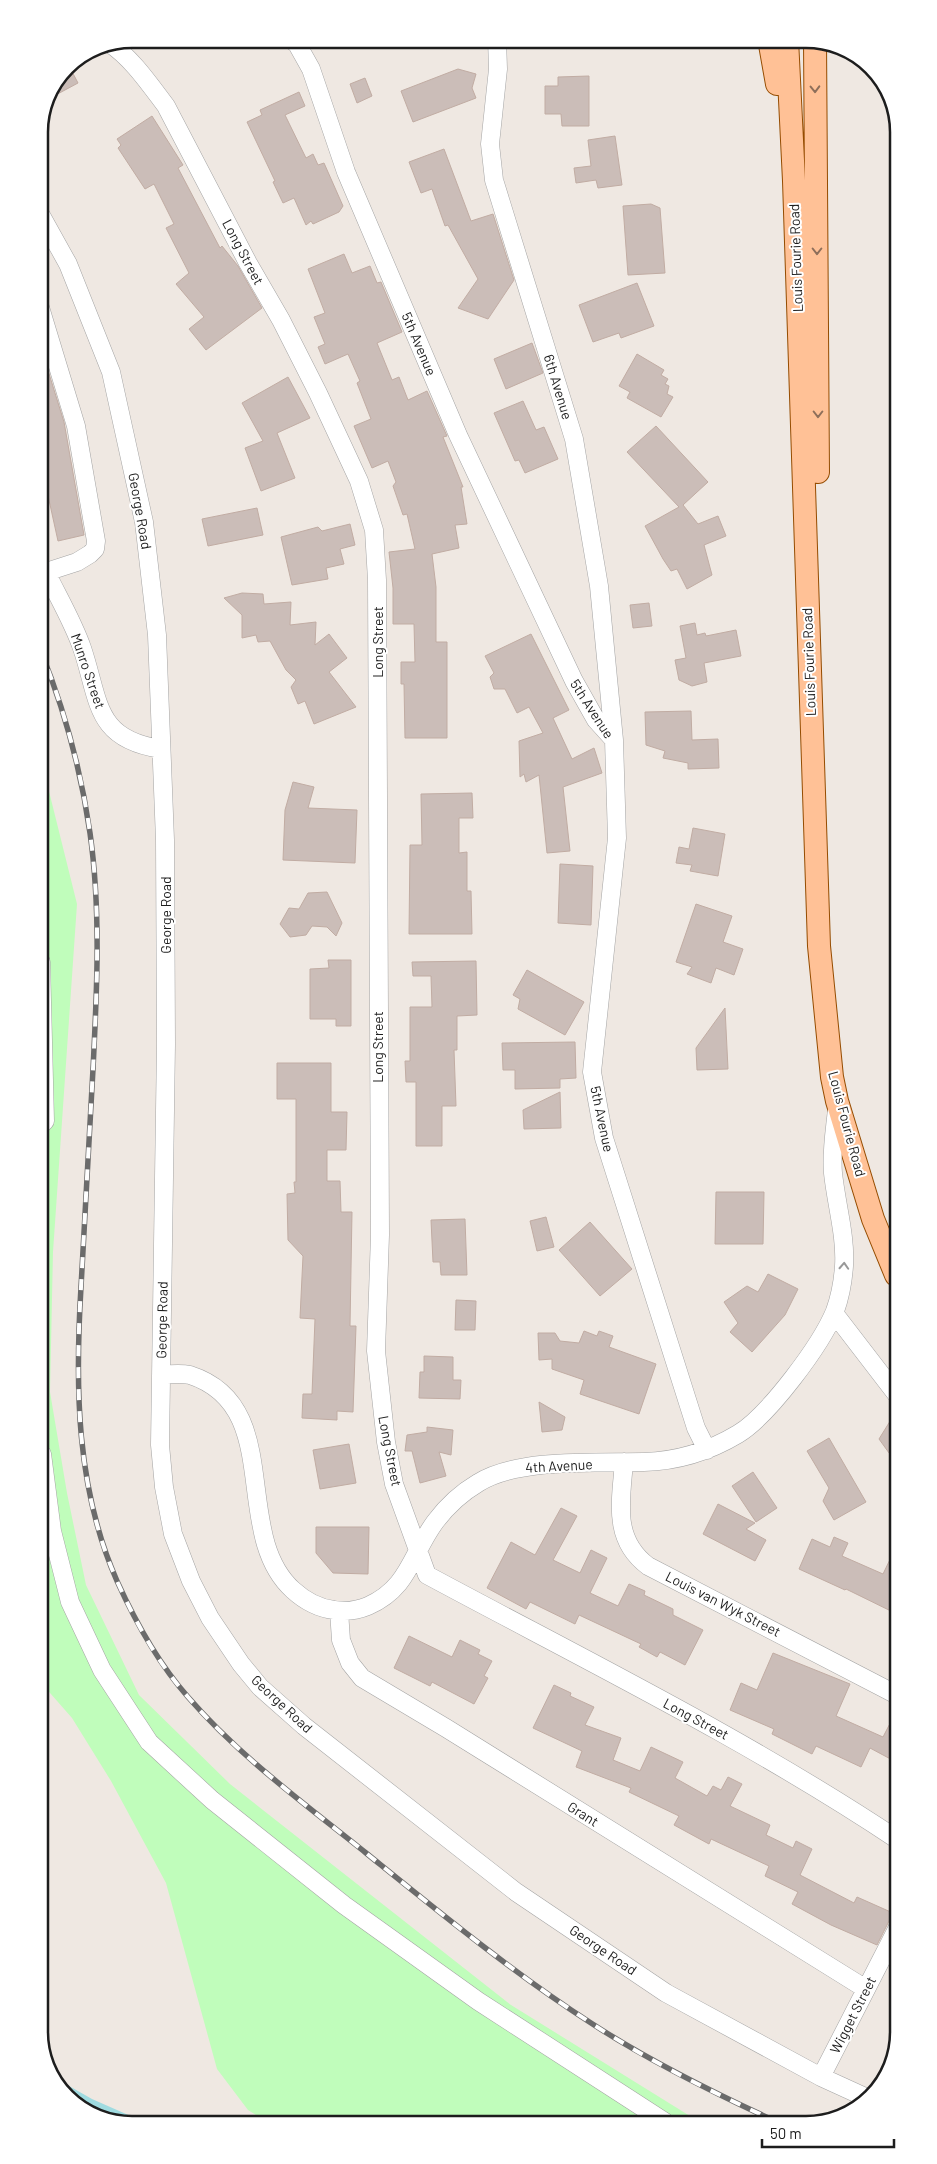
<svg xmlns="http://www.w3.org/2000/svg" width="937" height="2164" viewBox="0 0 937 2164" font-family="Barlow,sans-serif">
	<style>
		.park { fill: #c0fdbb }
		.water { fill: #9fdbe0 }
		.building { fill: #cbbdb8; stroke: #c1aca3 }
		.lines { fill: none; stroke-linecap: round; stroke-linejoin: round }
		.minor-casing { stroke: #a4a4a4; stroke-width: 19 }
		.major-casing { stroke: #954c00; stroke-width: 24 }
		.minor { stroke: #fff; stroke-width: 18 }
		.major { stroke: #ffc196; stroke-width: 22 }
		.rail-casing { stroke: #6b6b6b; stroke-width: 5.5 }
		.rail { stroke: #fff; stroke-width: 4; stroke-dasharray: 11; stroke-linecap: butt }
		.oneway { stroke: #8e6f5a }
		.oneway2 { stroke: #999 }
		.labels { text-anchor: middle; stroke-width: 4; stroke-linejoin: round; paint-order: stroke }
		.street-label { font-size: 14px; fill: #1d1d1d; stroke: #fff }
		.rim { fill: none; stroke: #1d1d1d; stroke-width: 2.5 }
	</style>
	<rect width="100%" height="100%" fill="#efe8e2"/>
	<path class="park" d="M 40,755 L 77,904 L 53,1252 L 50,1392 L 67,1493 L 86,1585 L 139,1695 L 230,1784 L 511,2005 L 698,2121 L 270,2124 L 248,2110 L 217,2069 L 166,1883 L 111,1781 L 72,1718 L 43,1685 Z"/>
	<path class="water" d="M 55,2078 L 92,2099 L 151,2125 L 125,2125 L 75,2106 Z"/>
	<path class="building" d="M 68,64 L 78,83 L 52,97 L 66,66 Z
		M 458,69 L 476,74 L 472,88 L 476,98 L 413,122 L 401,91 Z
		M 589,76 L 589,126 L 562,126 L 561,114 L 545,114 L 545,86 L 558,86 L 558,77 Z
		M 365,78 L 372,96 L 357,103 L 350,84 Z
		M 299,92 L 305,106 L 285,115 L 306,158 L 313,154 L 318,165 L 324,163 L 343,206 L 339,212 L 313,224 L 311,221 L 306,225 L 294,198 L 283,203 L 273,182 L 275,181 L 247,122 L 262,115 L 260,110 Z
		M 152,116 L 183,165 L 178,168 L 220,248 L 222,246 L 238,266 L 262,308 L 206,350 L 189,329 L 204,317 L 176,284 L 189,273 L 166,228 L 174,224 L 154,184 L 145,189 L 118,148 L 121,145 L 117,139 Z
		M 615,136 L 622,185 L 598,188 L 596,180 L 576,183 L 574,168 L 591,166 L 588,140 Z
		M 444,149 L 471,221 L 493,214 L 514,280 L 488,319 L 458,308 L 478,279 L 448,225 L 445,226 L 432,189 L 421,193 L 409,162 Z
		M 651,204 L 660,208 L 665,273 L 628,275 L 623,206 Z
		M 344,254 L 352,273 L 370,266 L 377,283 L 381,282 L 402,332 L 377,343 L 392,380 L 399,377 L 408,400 L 427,391 L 447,436 L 443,437 L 463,487 L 461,487 L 467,524 L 455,525 L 459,548 L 432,554 L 436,587 L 436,642 L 447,642 L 447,738 L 405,738 L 404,684 L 401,684 L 401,662 L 415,662 L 414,624 L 393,624 L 393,588 L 389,552 L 415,549 L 407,514 L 403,515 L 393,486 L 396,482 L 388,461 L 372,468 L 354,426 L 371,419 L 357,383 L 360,381 L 348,354 L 325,364 L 318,347 L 325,344 L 314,317 L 325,313 L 308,269 Z
		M 637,283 L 654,326 L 621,338 L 619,333 L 593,342 L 579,305 Z
		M 532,343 L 543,373 L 506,389 L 494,359 Z
		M 637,354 L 664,370 L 661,375 L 668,379 L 665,384 L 669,386 L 667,394 L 673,397 L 661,417 L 627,398 L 630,392 L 619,386 Z
		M 46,364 L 64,422 L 84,535 L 58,541 L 40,459 L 40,365 Z
		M 288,377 L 310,418 L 277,433 L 295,478 L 261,491 L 245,448 L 263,441 L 242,403 Z
		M 523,401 L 536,430 L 544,427 L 558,459 L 525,473 L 519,460 L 515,461 L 494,413 Z
		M 656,426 L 708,482 L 683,505 L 698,524 L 718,516 L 726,536 L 704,545 L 712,575 L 687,589 L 677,569 L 671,571 L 663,559 L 645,526 L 679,507 L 627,452 Z
		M 257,508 L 263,535 L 208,546 L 202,519 Z
		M 350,524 L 355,545 L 340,549 L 344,564 L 326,568 L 328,579 L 292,585 L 281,537 L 318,527 L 322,531 Z
		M 242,593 L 263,594 L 264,604 L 291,602 L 290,625 L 316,622 L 315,645 L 329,634 L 347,658 L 329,672 L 356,707 L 314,724 L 305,701 L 298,704 L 291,687 L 296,680 L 286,670 L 270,641 L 258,642 L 256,635 L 242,638 L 242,615 L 224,598 Z
		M 649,603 L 652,626 L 633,628 L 630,605 Z
		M 695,623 L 697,635 L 705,633 L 706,636 L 736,630 L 741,656 L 704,663 L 707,682 L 692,686 L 679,680 L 675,660 L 686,658 L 680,626 Z
		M 531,634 L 569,710 L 553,718 L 572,759 L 594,748 L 602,773 L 563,787 L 570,851 L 547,853 L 539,775 L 526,782 L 524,774 L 520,777 L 519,741 L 543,733 L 529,707 L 517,713 L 505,689 L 494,689 L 490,677 L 494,673 L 485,656 Z
		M 691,711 L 692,740 L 718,739 L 719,768 L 688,769 L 688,763 L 663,758 L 665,751 L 646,745 L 645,712 Z
		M 293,782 L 314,787 L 308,808 L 357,810 L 355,863 L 283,860 L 285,810 Z
		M 472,793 L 473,818 L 459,818 L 459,853 L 467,852 L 467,891 L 471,891 L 472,934 L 409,934 L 410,845 L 422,845 L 421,794 Z
		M 693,828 L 725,834 L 718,876 L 690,871 L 692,865 L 676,863 L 679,847 L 689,849 Z
		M 560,864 L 593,866 L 591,925 L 558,923 Z
		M 327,892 L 342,923 L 336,936 L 327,927 L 312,926 L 306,935 L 290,937 L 280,924 L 289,908 L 299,909 L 308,893 Z
		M 696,904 L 732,916 L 723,942 L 743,949 L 734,975 L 716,968 L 711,983 L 687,974 L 692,967 L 676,962 Z
		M 328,960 L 351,960 L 351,1026 L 336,1026 L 336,1019 L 310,1019 L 310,969 L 329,968 Z
		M 476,961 L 477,1015 L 457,1016 L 457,1050 L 454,1050 L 456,1106 L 442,1106 L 442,1146 L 416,1146 L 416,1082 L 406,1082 L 405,1061 L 410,1061 L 410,1007 L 432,1007 L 431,976 L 413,976 L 412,962 Z
		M 527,970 L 584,1002 L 565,1035 L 518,1009 L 520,999 L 513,995 Z
		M 725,1008 L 728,1069 L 697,1070 L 696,1048 Z
		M 575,1042 L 576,1078 L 560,1079 L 560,1088 L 515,1089 L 515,1070 L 503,1070 L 502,1043 Z
		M 277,1063 L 331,1063 L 331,1112 L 347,1112 L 346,1150 L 327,1150 L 327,1181 L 340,1181 L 341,1212 L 352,1212 L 350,1326 L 356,1326 L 353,1412 L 337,1411 L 337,1420 L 302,1418 L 303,1394 L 312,1394 L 315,1319 L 300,1318 L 303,1256 L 288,1240 L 287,1194 L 295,1193 L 294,1182 L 296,1182 L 296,1099 L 277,1099 Z
		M 560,1092 L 561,1128 L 524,1129 L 523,1110 Z
		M 716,1192 L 764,1192 L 763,1244 L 715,1244 Z
		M 546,1217 L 554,1247 L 537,1251 L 530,1221 Z
		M 465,1219 L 467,1275 L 441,1275 L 440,1262 L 433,1262 L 431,1220 Z
		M 590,1222 L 632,1269 L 600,1296 L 559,1250 Z
		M 768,1274 L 798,1289 L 785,1315 L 752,1352 L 730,1332 L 738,1323 L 724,1302 L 747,1286 L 758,1292 Z
		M 456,1300 L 476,1301 L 475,1330 L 455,1330 Z
		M 584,1331 L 597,1336 L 599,1331 L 613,1336 L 609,1347 L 656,1364 L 639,1414 L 580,1394 L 584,1380 L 552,1369 L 552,1359 L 539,1360 L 538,1333 L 555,1333 L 560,1341 L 579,1343 Z
		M 424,1356 L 453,1357 L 453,1380 L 461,1380 L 460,1399 L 419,1398 L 420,1372 L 424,1372 Z
		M 539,1402 L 565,1417 L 562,1430 L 542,1432 Z
		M 897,1410 L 897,1464 L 879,1439 Z
		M 427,1427 L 453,1430 L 451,1455 L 439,1452 L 446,1476 L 420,1483 L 412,1451 L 405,1451 L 407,1435 L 427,1432 Z
		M 829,1438 L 866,1502 L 834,1520 L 823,1501 L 829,1488 L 807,1451 Z
		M 349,1444 L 356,1483 L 320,1489 L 313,1450 Z
		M 753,1472 L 777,1508 L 756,1522 L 732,1486 Z
		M 718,1504 L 755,1523 L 746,1529 L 766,1540 L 755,1561 L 703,1534 Z
		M 561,1508 L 577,1516 L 553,1560 L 580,1573 L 591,1550 L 607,1558 L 590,1593 L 618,1606 L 629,1584 L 645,1591 L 644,1595 L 673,1609 L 673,1615 L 703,1630 L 685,1665 L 660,1652 L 657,1657 L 639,1647 L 641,1644 L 579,1615 L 575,1624 L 530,1602 L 526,1609 L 487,1588 L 511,1542 L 535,1555 Z
		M 316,1527 L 369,1527 L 368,1574 L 333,1573 L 316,1553 Z
		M 834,1537 L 848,1543 L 842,1556 L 883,1574 L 897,1545 L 897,1614 L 846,1589 L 845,1590 L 799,1569 L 812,1539 L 830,1547 Z
		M 409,1636 L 452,1657 L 460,1640 L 480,1650 L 478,1654 L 492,1661 L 484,1676 L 488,1678 L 474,1704 L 432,1682 L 430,1686 L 394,1668 Z
		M 773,1653 L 850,1684 L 836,1716 L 883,1737 L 897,1710 L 898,1763 L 870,1748 L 861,1767 L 816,1746 L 812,1754 L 772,1734 L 774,1729 L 730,1710 L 741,1683 L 757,1690 Z
		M 554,1685 L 571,1693 L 570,1696 L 594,1707 L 585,1725 L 621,1738 L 613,1760 L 640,1771 L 651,1747 L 683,1762 L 675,1778 L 707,1796 L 713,1786 L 721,1790 L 728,1777 L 742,1784 L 730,1806 L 770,1825 L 766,1835 L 793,1848 L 796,1841 L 812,1849 L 800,1875 L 854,1903 L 857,1897 L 893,1913 L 877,1945 L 831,1925 L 792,1904 L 798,1892 L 765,1876 L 769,1866 L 711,1839 L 709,1844 L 674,1825 L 679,1816 L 629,1792 L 631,1788 L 576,1767 L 582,1751 L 533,1728 Z"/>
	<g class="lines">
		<g class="minor-casing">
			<path id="minor" d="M 290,39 L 297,44 L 311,69 L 346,172 L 458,435 L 574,681 L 596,720 L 614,740
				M 497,39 L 498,69 L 490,144 L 494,180 L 574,439 L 599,586 L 614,740 L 617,838 L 592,1072 L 604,1138 L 696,1428 L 707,1450
				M 109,43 C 132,58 150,85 166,106 L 248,263 L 281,320 L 318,393 L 359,481 L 374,530 L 377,580 L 380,1235 L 376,1351 L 386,1442 L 394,1484 L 427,1575 C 585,1660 748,1740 898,1840
				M 39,212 L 68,264 L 111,372 L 144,522 L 157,635 L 165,840 L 166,1044 L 160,1445 L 164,1487 L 173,1534 L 191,1581 L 210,1618 L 241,1664 L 260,1687 L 304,1726 L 516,1892 L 666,1993 L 821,2077 L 867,2098
				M 39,304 L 76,426 L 96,541 L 95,549 L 90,554 L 77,562 L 46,572
				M 40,565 L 46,572 C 58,597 73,622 82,648 C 100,701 94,739 161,749
				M 41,962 L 45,1121 L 41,1125
				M 834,1313 L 897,1395
				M 161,1375 C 170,1374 181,1373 190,1375 C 286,1406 230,1533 293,1590 C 305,1601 317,1608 334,1610 C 346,1612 356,1611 368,1606 C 409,1588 411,1555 435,1522 C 447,1506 461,1493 478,1483 C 517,1458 597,1463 644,1462 C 679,1461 708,1452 738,1434 C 769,1415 821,1345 835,1311 C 840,1297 843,1281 844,1266 C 846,1236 836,1203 833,1173 C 831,1152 835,1130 837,1109
				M 42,1454 L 52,1531 L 70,1602 L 102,1670 L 149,1742 L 212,1800 L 344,1905 L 478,2001 L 665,2122
				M 624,1462 C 621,1501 612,1539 648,1566 L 897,1695
				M 339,1611 L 341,1640 L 350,1663 L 362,1678 L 446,1728 L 866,1989
				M 821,2077 L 898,1927"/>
		</g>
		<g class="major-casing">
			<path id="major" d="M 769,39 L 777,84
				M 787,39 L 794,181 L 819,946 L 832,1077 L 837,1101 L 873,1219 L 896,1275
				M 815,40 L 818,472"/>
		</g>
		<use href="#minor" class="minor"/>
		<use href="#major" class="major"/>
		<g class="rail-casing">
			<path id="rail" d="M 40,649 C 64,708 81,770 90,833 C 101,911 97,990 93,1069 C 89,1141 85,1214 81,1287 C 75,1387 76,1488 117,1581 C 136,1623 158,1663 188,1697 C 240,1757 305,1804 366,1853 C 439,1912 512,1972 591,2023 C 649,2061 712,2092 775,2121"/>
		</g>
		<use href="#rail" class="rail"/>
	</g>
	<defs><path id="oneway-chevron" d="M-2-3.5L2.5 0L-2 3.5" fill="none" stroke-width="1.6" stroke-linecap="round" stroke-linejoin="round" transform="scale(1.25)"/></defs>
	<g class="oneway">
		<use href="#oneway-chevron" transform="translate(815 89) rotate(89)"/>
		<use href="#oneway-chevron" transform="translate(817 251) rotate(90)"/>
		<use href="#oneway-chevron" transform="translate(818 414) rotate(90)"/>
	</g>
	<use class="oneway2" href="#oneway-chevron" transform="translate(844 1266) rotate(-87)"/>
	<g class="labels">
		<g class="street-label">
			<text transform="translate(243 252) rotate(62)" y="5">Long Street</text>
			<text transform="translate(796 258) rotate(-92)" y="5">Louis Fourie Road</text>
			<text transform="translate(419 344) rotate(67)" y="5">5th Avenue</text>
			<text transform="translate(558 387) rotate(73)" y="5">6th Avenue</text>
			<text transform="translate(140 511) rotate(80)" y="5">George Road</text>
			<text transform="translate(378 642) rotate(-90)" y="5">Long Street</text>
			<text transform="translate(809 662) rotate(-92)" y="5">Louis Fourie Road</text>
			<text transform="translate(88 671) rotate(71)" y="5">Munro Street</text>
			<text transform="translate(592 709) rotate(57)" y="5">5th Avenue</text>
			<text transform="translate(166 915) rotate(-90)" y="5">George Road</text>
			<text transform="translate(378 1047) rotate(-90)" y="5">Long Street</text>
			<text transform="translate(602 1119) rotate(78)" y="5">5th Avenue</text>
			<text transform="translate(847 1124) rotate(75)" y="5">Louis Fourie Road</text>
			<text transform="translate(162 1320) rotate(-89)" y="5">George Road</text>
			<text transform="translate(390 1451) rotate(79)" y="5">Long Street</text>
			<text transform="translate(559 1466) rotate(-3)" y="5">4th Avenue</text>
			<text transform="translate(723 1604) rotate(27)" y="5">Louis van Wyk Street</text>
			<text transform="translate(282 1704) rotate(43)" y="5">George Road</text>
			<text transform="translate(696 1719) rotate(28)" y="5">Long Street</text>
			<text transform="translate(583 1814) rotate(32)" y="5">Grant</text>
			<text transform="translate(603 1950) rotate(34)" y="5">George Road</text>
			<text transform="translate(853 2015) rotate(-63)" y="5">Wigget Street</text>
		</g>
	</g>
	<path d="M0 0H937V2164H0ZM132 48H806A84 84 0 0 1 890 132V2032A84 84 0 0 1 806 2116H132A84 84 0 0 1 48 2032V132A84 84 0 0 1 132 48Z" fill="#fff" fill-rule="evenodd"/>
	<path class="rim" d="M132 48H806A84 84 0 0 1 890 132V2032A84 84 0 0 1 806 2116H132A84 84 0 0 1 48 2032V132A84 84 0 0 1 132 48Z"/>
	<path d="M762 2139v8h132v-8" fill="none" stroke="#1d1d1d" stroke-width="2.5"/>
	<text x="770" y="2139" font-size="15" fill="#1d1d1d" stroke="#ffffff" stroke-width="4" paint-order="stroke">50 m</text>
</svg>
